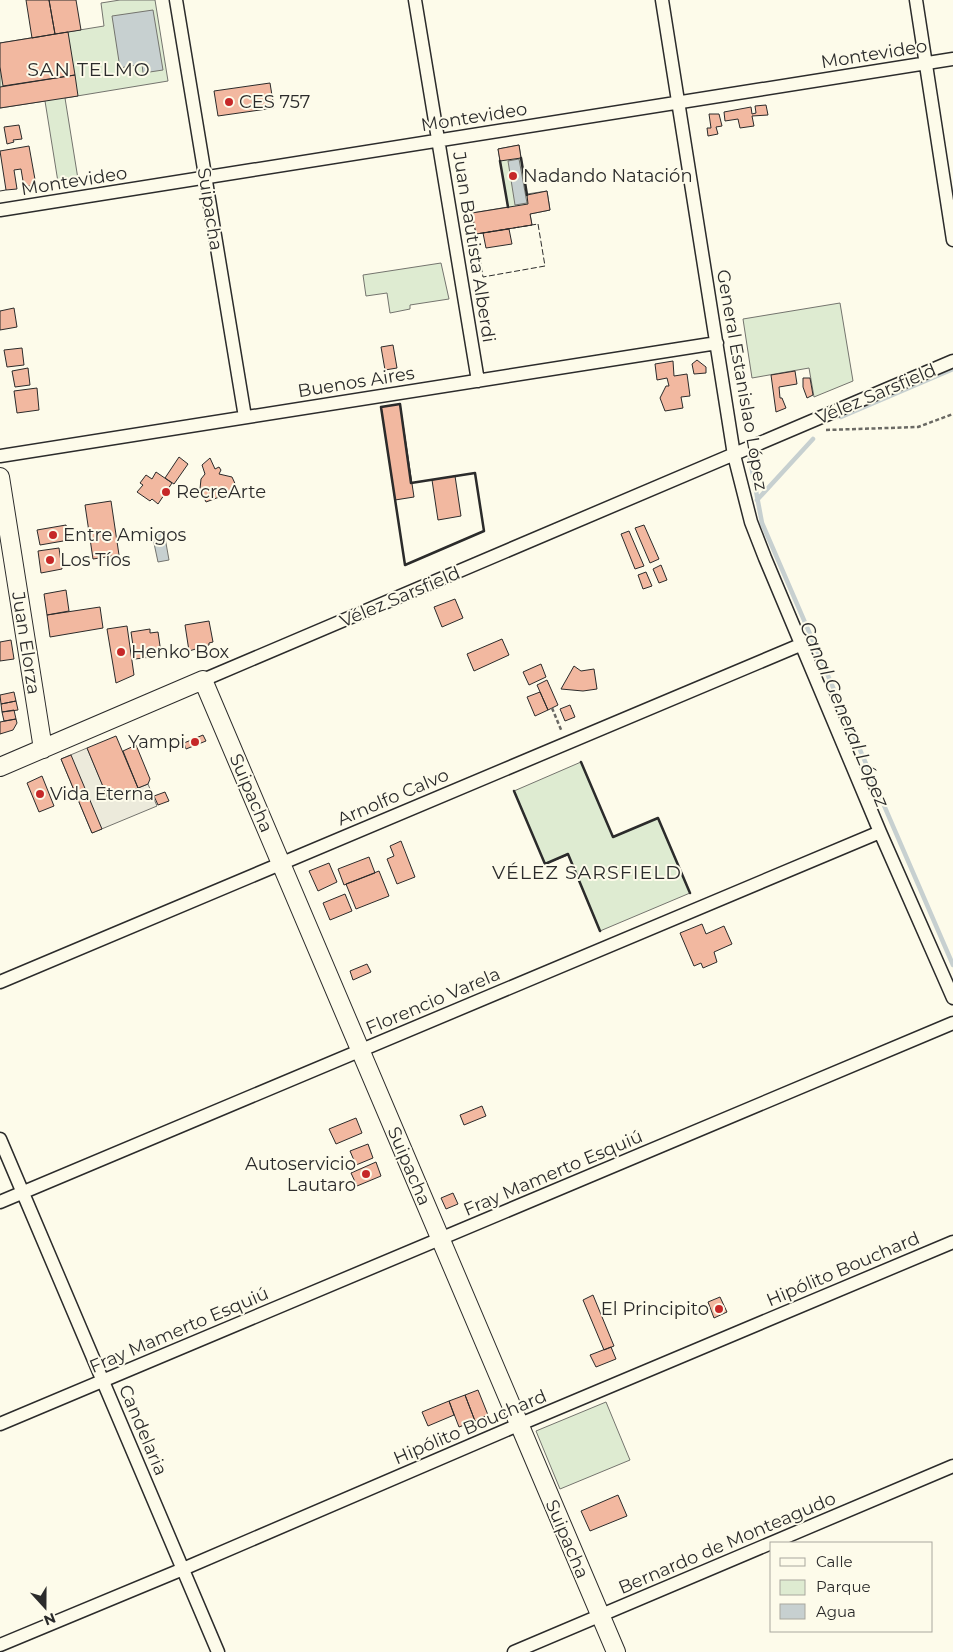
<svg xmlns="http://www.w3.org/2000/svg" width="953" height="1652" viewBox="0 0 953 1652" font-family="Montserrat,sans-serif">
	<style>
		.green { fill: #deebd1; stroke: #74746e }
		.parking { fill: #eceadb; stroke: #74746e }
		.water { fill: #c7d0d0; stroke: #74746e }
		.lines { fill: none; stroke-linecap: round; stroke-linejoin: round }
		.stream { stroke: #c7d0d0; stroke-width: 4.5 }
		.building { fill: #f2b8a0; stroke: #2b2b2b }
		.minor-casing { stroke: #2b2b2b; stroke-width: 15 }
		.secondary-casing { stroke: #2b2b2b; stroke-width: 20 }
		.path { stroke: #6a6964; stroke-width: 2.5; stroke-dasharray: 4 2.5; stroke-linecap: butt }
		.minor { stroke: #fdfbea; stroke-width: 12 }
		.secondary { stroke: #fdfbea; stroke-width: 18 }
		.fence { stroke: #2b2b2b; stroke-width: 1; stroke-dasharray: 6 2.5; stroke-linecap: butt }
		.wall { stroke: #2b2b2b; stroke-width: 2.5 }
		.poi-dot { fill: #c62828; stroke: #fdfbea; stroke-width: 2 }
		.labels { text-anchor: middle; stroke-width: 4; stroke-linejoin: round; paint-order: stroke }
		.street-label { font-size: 18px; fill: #2b2b2b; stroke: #fdfbea }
		.poi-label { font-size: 18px; fill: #2b2b2b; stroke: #fdfbea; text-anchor: start }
		.neighbourhood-label { font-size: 19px; letter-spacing: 1px; fill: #2b2b2b; stroke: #fdfbea }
		.water-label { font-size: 19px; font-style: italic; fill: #2b2b2b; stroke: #fdfbea }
	</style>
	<rect width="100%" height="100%" fill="#fdfbea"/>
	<path class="green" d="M 120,0 L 155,0 L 168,81 L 65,98 L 78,179 L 58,182 L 45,101 L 0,108 L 0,43 L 104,26 L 101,3 Z
		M 519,145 L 527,194 L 547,191 L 550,210 L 530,214 L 532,225 L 476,234 L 472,213 L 508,207 L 498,149 Z
		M 441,263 L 449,299 L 410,305 L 410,309 L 390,313 L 387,293 L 366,296 L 363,275 Z
		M 840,303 L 853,381 L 814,397 L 809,368 L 752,378 L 743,319 Z
		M 581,762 L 613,837 L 658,818 L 690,893 L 600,931 L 568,855 L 545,864 L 514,791 Z
		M 606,1402 L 630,1460 L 560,1489 L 536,1431 Z"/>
	<path class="parking" d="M 87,748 L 109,800 L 148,784 L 157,806 L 92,833 L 61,759 Z"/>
	<path class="water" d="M 153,10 L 163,70 L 143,73 L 142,64 L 120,68 L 112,16 Z
		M 519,159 L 527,203 L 515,205 L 508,161 Z
		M 164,532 L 169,560 L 158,562 L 152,534 Z"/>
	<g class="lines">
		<path class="stream" d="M 841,417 L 953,369
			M 750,459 L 762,523 L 953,965
			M 757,500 L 813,439"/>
	</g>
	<path class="building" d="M 26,0 L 49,0 L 55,34 L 32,38 Z
		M 49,0 L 76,0 L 81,30 L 55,34 Z
		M 68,32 L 75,75 L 3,86 L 0,67 L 0,43 Z
		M 75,75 L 78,96 L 0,108 L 0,87 Z
		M 270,83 L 274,108 L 218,116 L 214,91 Z
		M 766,105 L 768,115 L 752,116 L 754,126 L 740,128 L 738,119 L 725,121 L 724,112 L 751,107 L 752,114 L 756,113 L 755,106 Z
		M 709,114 L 719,114 L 722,126 L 716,127 L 718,134 L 708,136 L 707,128 L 711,128 Z
		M 19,125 L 22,139 L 13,140 L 14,142 L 7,144 L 4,127 Z
		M 519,145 L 521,158 L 500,161 L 498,149 Z
		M 29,146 L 36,185 L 24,187 L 21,169 L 14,170 L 17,189 L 6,190 L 0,151 Z
		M 547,191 L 550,210 L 530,214 L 532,225 L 476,234 L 472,213 L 528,204 L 527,195 Z
		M 509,229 L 512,244 L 486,248 L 483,233 Z
		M 14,308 L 17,327 L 0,330 L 0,311 Z
		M 393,345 L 397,368 L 385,370 L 381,347 Z
		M 22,348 L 24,365 L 7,367 L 4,350 Z
		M 697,360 L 706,367 L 706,373 L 694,374 L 692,364 Z
		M 673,361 L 674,376 L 687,374 L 690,396 L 681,397 L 683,408 L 665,411 L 660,398 L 666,386 L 669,386 L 667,378 L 657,380 L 655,364 Z
		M 28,368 L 30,385 L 15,387 L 12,371 Z
		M 795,371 L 797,384 L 779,387 L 780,398 L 782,398 L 786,408 L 776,412 L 771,375 Z
		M 803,378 L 810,378 L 813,395 L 807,398 L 803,387 Z
		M 37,388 L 39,410 L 17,413 L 14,391 Z
		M 400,404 L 414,497 L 395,500 L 381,407 Z
		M 179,457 L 188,464 L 174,484 L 165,478 Z
		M 210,458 L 215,469 L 219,467 L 221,470 L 219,474 L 232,477 L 238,490 L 206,502 L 200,489 L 201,479 L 205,474 L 202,465 Z
		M 156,472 L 172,483 L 158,504 L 152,499 L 150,501 L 137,492 L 143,485 L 140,483 L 146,475 L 152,479 Z
		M 455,476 L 461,516 L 438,520 L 432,480 Z
		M 111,501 L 119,555 L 93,559 L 85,505 Z
		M 66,525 L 69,540 L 40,545 L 37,530 Z
		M 644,525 L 659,559 L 650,563 L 635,528 Z
		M 629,531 L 644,566 L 635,569 L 621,534 Z
		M 59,548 L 62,569 L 41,573 L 38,551 Z
		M 661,565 L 667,580 L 659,583 L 653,569 Z
		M 646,572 L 652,586 L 643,589 L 638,575 Z
		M 66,590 L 69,611 L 47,615 L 44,594 Z
		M 455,599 L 463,618 L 442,627 L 434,607 Z
		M 100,607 L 103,628 L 50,637 L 47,615 Z
		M 209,621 L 213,642 L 209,643 L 209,645 L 189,651 L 185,625 Z
		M 127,626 L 134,675 L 116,683 L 107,629 Z
		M 150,629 L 150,633 L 158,632 L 161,653 L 151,655 L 151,657 L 135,659 L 131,632 Z
		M 502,639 L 509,655 L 474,671 L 467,654 Z
		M 11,640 L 14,659 L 0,661 L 0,642 Z
		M 541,664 L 546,677 L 529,685 L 523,672 Z
		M 574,666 L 581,671 L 594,669 L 597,689 L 583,691 L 561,689 Z
		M 547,680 L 558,705 L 548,710 L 537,685 Z
		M 14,692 L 16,701 L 1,704 L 0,695 Z
		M 540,692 L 548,710 L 535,716 L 527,697 Z
		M 16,701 L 18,710 L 2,712 L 1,704 Z
		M 570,705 L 575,717 L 565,721 L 560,709 Z
		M 14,710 L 16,719 L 4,721 L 2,712 Z
		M 16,719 L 17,723 L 13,730 L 0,734 L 0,722 Z
		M 203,735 L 206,741 L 186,749 L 184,743 Z
		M 116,736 L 138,788 L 109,801 L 87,748 Z
		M 136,745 L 150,779 L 148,784 L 138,788 L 123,751 Z
		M 71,755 L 102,829 L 92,833 L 61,759 Z
		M 42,776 L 54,806 L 39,812 L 27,783 Z
		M 165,792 L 169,801 L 158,805 L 154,796 Z
		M 401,841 L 415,877 L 397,884 L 387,859 L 394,856 L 390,846 Z
		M 369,857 L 375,873 L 344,885 L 338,869 Z
		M 329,863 L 337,882 L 318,891 L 309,871 Z
		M 379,871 L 389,896 L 356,909 L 346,884 Z
		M 345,894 L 352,911 L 330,920 L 323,903 Z
		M 702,924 L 706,934 L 724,926 L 732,944 L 714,952 L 717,962 L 703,968 L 701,963 L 694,966 L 680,933 Z
		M 367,964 L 371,972 L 353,980 L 350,971 Z
		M 482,1106 L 486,1116 L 464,1125 L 460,1115 Z
		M 356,1118 L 362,1133 L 336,1144 L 329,1129 Z
		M 368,1144 L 373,1158 L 356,1165 L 350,1151 Z
		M 376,1162 L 381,1176 L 357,1186 L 351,1173 Z
		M 453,1193 L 458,1204 L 446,1209 L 441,1198 Z
		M 593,1295 L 614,1346 L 604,1350 L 583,1300 Z
		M 720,1297 L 727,1312 L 714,1318 L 708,1302 Z
		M 611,1347 L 616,1359 L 596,1367 L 590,1355 Z
		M 478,1390 L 488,1415 L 475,1421 L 465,1395 Z
		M 465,1395 L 475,1421 L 459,1427 L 449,1401 Z
		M 449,1401 L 454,1415 L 428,1426 L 422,1412 Z
		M 618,1495 L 627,1516 L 590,1531 L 581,1511 Z"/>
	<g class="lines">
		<g class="minor-casing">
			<path id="minor" d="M 176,0 L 245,417
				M 415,0 L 478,381
				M 662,0 L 734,455 L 751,522 L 765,558 L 880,832 L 953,998
				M 916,0 L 953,240
				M 0,210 L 953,59
				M 0,456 L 717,343
				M 203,680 L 953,361
				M 0,982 L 800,645
				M 0,1139 L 218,1652
				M 0,1202 L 880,832
				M 0,1424 L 953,1023
				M 0,1645 L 183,1569 L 518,1425 L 953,1242
				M 514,1652 L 953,1466"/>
		</g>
		<g class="secondary-casing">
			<path id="secondary" d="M 0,477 L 43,749
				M 0,767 L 203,680 L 616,1652"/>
		</g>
		<path class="path" d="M 826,430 L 918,427 L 953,414
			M 552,708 L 562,732"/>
		<use href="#minor" class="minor"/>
		<use href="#secondary" class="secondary"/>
		<path class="fence" d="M 0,191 L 6,190
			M 538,224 L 545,266 L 483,277 L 476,234 Z"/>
		<path class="wall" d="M 521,158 L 527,195
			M 500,161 L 508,207
			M 400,404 L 411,483 L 475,473 L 484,531 L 405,565 L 381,407 Z
			M 581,762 L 613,837 L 658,818 L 690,893
			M 514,791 L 545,864 L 568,854 L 600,931"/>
	</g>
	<g class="poi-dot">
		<circle cx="229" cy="102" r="5"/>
		<circle cx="513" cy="176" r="5"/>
		<circle cx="166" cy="492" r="5"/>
		<circle cx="53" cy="535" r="5"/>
		<circle cx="50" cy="560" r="5"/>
		<circle cx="121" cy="652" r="5"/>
		<circle cx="195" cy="742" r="5"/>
		<circle cx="40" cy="794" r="5"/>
		<circle cx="366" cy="1174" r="5"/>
		<circle cx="719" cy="1309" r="5"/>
	</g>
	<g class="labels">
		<g class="street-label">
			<text transform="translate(874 54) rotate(-9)" y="6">Montevideo</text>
			<text transform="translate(474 117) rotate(-9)" y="6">Montevideo</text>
			<text transform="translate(74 181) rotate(-9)" y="6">Montevideo</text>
			<text transform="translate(210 209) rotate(81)" y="6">Suipacha</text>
			<text transform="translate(474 247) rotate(81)" y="6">Juan Bautista Alberdi</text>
			<text transform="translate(742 380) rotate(80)" y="6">General Estanislao López</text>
			<text transform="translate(356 382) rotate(-9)" y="6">Buenos Aires</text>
			<text transform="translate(876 394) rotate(-23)" y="6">Vélez Sarsfield</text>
			<text transform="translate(400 597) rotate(-23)" y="6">Vélez Sarsfield</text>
			<text transform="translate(26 643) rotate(81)" y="6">Juan Elorza</text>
			<text transform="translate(251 793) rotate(67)" y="6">Suipacha</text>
			<text transform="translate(393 797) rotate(-23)" y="6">Arnolfo Calvo</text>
			<text transform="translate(433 1001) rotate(-23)" y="6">Florencio Varela</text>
			<text transform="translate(409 1166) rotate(67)" y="6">Suipacha</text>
			<text transform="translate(553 1173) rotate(-23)" y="6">Fray Mamerto Esquiú</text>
			<text transform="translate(843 1269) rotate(-23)" y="6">Hipólito Bouchard</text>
			<text transform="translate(179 1330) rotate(-23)" y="6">Fray Mamerto Esquiú</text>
			<text transform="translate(470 1427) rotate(-23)" y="6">Hipólito Bouchard</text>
			<text transform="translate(143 1430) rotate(67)" y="6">Candelaria</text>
			<text transform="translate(567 1539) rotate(67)" y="6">Suipacha</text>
			<text transform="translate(727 1543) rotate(-23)" y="6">Bernardo de Monteagudo</text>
		</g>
		<g class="poi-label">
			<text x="239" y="108">CES 757</text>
			<text x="523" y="182">Nadando Natación</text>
			<text x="176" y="498">RecreArte</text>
			<text x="63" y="541">Entre Amigos</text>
			<text x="60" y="566">Los Tíos</text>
			<text x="131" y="658">Henko Box</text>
			<text x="185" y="748" text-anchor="end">Yampi</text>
			<text x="50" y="800">Vida Eterna</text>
			<text x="356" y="1170" text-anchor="end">Autoservicio<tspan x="356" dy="21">Lautaro</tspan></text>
			<text x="709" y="1315" text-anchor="end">El Principito</text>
		</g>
		<g class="neighbourhood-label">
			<text x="89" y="76">SAN TELMO</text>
			<text x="587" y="879">VÉLEZ SARSFIELD</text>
		</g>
		<g class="water-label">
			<text transform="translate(845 714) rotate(67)" y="7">Canal General López</text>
		</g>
	</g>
	<rect x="770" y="1542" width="162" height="90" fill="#fdfbea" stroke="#a9a89e"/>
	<rect x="780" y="1558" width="25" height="8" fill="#fdfbea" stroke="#a9a89e"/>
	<text x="816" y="1567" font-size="15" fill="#2b2b2b">Calle</text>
	<rect x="780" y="1580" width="25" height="15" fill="#deebd1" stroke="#a9a89e"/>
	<text x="816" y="1592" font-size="15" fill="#2b2b2b">Parque</text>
	<rect x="780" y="1604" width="25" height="15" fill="#c7d0d0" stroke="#a9a89e"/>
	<text x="816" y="1617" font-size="15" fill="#2b2b2b">Agua</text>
	<g transform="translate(45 1607) rotate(159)" stroke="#fdfbea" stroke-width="4" paint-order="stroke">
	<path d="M0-4L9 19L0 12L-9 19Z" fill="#2b2b2b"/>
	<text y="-8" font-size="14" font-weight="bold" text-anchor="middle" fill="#2b2b2b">N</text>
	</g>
</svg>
